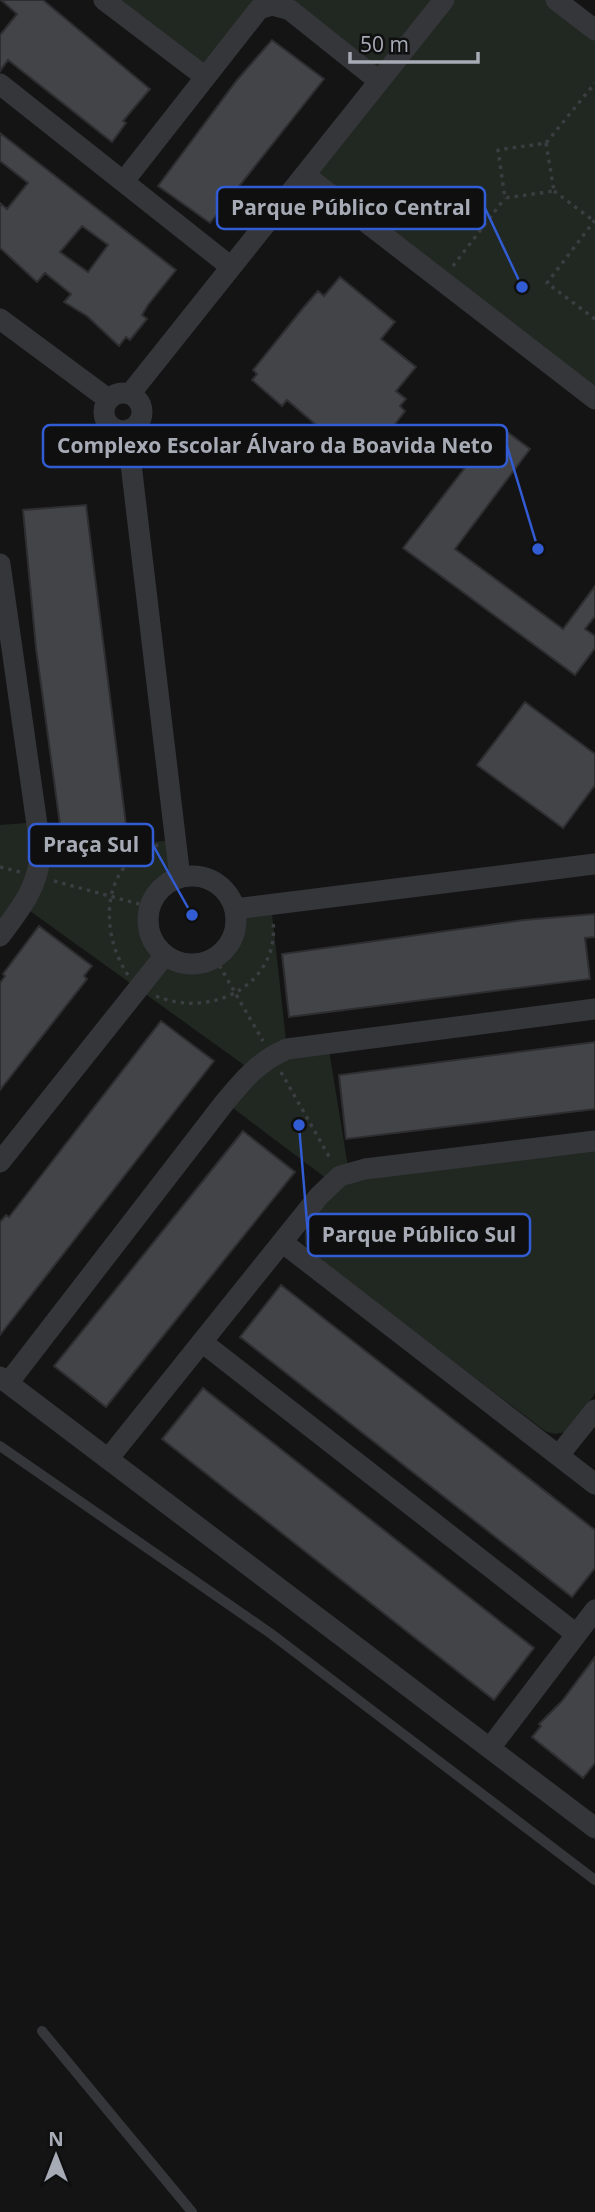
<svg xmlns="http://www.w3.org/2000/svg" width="595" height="2212" viewBox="0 0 595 2212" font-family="'Open Sans',sans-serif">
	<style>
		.green { fill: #202821 }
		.building { fill: #434448; stroke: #2e2e31; stroke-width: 2; fill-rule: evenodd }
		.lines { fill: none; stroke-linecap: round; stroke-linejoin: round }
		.path { stroke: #3b3d41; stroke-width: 3.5; stroke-dasharray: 3.5 5; stroke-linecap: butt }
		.lane { stroke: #35363a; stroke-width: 10 }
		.street { stroke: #35363a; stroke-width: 21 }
		.leader { fill: none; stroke: #325cd3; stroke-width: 2.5 }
		.callout-dot { fill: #325cd3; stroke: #0f0f10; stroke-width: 2.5 }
		.callout { fill: #0f0f10; stroke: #325cd3; stroke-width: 2.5 }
		.callout-label { font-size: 21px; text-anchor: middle; font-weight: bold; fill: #a6abb5 }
	</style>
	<rect width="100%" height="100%" fill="#141415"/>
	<path class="green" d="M 104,0 L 556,0 L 595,30 L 595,399 L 305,175 L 379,82 L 284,8 L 259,9 L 204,76 Z
		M 38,822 L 41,853 L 175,840 L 180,878 C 111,912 171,995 221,953 C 235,941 237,926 235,909 L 271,905 L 287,1049 L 328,1044 L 349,1173 L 595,1149 L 595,1394 L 565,1432 L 555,1434 L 545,1431 L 307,1250 C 298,1226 319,1203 331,1182 L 225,1102 L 251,1070 L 23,906 L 0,929 L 0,825 Z"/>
	<path class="building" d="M 1,0 L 43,0 L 150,89 L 123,121 L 126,123 L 112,142 L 8,60 L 0,71 L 0,35 L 17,14 Z
		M 272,40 L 324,79 L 210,223 L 158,186 L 237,80 Z
		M 0,133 L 176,270 L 148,305 L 142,315 L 147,319 L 130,340 L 126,337 L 119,346 L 87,316 L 64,302 L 71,294 L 45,273 L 37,282 L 0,248 L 0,203 L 7,209 L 28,183 L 0,161 ZM 82,226 L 108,245 L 88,272 L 60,252 Z
		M 340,277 L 395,322 L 381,339 L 416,367 L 396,391 L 406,399 L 400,406 L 405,411 L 366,462 L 360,456 L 355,462 L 341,450 L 334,458 L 307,435 L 315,424 L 287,400 L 282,406 L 252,380 L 257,374 L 253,370 L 303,308 L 318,291 L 324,296 Z
		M 498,425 L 530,449 L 455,549 L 563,629 L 595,586 L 595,616 L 585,629 L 595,636 L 595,648 L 575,675 L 403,548 Z
		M 86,505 L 128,841 L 63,847 L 36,648 L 23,510 Z
		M 525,702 L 595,754 L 595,785 L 563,828 L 477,765 Z
		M 595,914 L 595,937 L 585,938 L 590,979 L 289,1017 L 282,954 L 524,920 Z
		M 39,926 L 92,966 L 84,976 L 87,979 L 0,1090 L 0,983 L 5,976 L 3,974 Z
		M 161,1021 L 214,1061 L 0,1335 L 0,1222 L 6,1215 L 9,1217 Z
		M 595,1042 L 595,1109 L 346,1139 L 339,1075 Z
		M 243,1131 L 295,1172 L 106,1407 L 54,1366 Z
		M 281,1285 L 595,1530 L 595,1568 L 572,1597 L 240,1337 Z
		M 203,1388 L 534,1648 L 494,1700 L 162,1439 Z
		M 595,1657 L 595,1763 L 583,1778 L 532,1737 L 541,1726 L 539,1724 L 562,1701 Z"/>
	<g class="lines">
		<path class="path" d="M 546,143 L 554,191 L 505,198 L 498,150 L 546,143 L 595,83
			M 554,191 L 594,221
			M 595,220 L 547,283 L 595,319
			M 453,266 L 505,198
			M 0,867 L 20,872
			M 54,881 L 150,907
			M 215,958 L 263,1041
			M 128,975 C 99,933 100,862 158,845
			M 156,996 C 211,1019 280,985 273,921
			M 281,1072 L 331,1160"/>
		<path class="lane" d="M 0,1446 L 270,1633 L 595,1880
			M 42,2031 L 192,2212"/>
		<path class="street" d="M 104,0 L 204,76
			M 556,0 L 595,30
			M 0,84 L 231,267
			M 305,175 L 595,399
			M 124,181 L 259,9 L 272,5 L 290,10 L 379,81
			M 0,319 L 108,399
			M104 412a19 19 0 1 1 38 0a19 19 0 1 1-38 0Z
			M 130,394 L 444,0
			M 127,430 L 180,878
			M 0,564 L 41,853 C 37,889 21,908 0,936
			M148 920a44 44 0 1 1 88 0a44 44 0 1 1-88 0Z
			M 235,909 L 595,864
			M 0,1162 L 165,955
			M 282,1242 L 595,1484
			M 202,1342 L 576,1634
			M 0,1377 L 595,1828
			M 8,1383 L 225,1102 C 244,1079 259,1061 287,1049 L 595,1009
			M 559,1455 L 595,1410
			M 108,1459 L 319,1196 L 340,1176 L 365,1169 L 595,1141
			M 490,1748 L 595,1610"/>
	</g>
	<path class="leader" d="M522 287L485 208M538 549L507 446M192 915L153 845M299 1125L308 1235"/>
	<g class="callout-dot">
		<circle cx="522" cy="287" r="7"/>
		<circle cx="538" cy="549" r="7"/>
		<circle cx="192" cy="915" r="7"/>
		<circle cx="299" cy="1125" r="7"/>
	</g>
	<g class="callout">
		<rect x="217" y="187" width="268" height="42" rx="7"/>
		<rect x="43" y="425" width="464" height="42" rx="7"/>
		<rect x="29" y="824" width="124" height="42" rx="7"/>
		<rect x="308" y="1214" width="222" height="42" rx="7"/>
	</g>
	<g class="callout-label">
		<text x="351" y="215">Parque Público Central</text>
		<text x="275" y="453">Complexo Escolar Álvaro da Boavida Neto</text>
		<text x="91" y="852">Praça Sul</text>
		<text x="419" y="1242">Parque Público Sul</text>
	</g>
	<g transform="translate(56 2156)" stroke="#0f0f10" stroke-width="5" paint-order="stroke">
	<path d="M0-5L12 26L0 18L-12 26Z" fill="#a6abb5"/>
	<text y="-10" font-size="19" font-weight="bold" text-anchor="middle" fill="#a6abb5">N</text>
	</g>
	<path d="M350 52v10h128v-10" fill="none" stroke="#a6abb5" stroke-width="3.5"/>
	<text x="360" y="52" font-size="21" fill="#a6abb5" stroke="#0f0f10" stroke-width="5" paint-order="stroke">50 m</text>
</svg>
